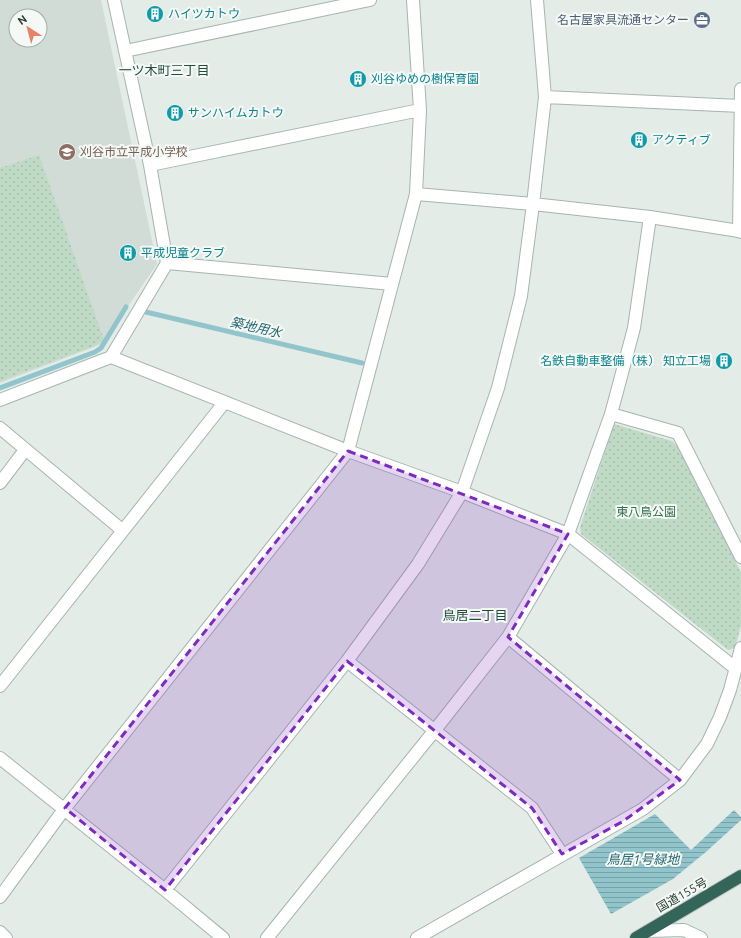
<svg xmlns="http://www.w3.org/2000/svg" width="741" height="938" viewBox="0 0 741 938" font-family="Ubuntu,'Noto Sans JP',sans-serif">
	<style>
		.built { fill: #d2dcd7; fill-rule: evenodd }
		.park { fill: url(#park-dots) }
		.water { fill: url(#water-rules) }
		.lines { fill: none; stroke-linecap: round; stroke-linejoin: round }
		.stream { stroke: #91c5cb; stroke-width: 5 }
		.street-casing { stroke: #a7b4af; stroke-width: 14 }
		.secondary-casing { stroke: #a3b7af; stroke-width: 14 }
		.highway-casing { stroke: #c2c8c6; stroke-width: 14 }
		.street { stroke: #fff; stroke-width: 12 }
		.secondary { stroke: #fff; stroke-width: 12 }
		.highway { stroke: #336559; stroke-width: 12 }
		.marked { fill: #7b2cbf; fill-opacity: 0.2; stroke: #7b2cbf; stroke-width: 3; stroke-dasharray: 8 5; stroke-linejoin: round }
		.labels { text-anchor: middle; stroke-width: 4; stroke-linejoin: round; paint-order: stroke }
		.culture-label { font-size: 12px; fill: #0d838f; stroke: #f4f9f6; text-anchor: start }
		.service-label { font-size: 12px; fill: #4e5e75; stroke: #f4f9f6; text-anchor: end }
		.education-label { font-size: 12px; fill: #785e54; stroke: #f4f9f6; text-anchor: start }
		.park-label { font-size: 12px; fill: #336f48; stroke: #f4f9f6 }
		.street-label { font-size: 12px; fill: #253c35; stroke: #f4f9f6 }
		.neighbourhood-label { font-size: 13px; fill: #234c40; stroke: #f4f9f6 }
		.water-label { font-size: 13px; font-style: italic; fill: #246872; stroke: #f4f9f6 }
	</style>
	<defs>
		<pattern id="park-dots" width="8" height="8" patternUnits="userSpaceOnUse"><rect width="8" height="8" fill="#bfdbc5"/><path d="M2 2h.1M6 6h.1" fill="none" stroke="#a4bdaa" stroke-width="1.8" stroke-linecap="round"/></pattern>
		<pattern id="water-rules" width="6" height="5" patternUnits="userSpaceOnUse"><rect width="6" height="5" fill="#91c5cb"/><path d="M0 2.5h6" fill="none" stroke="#76a1a6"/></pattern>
	</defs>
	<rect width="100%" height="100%" fill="#e4ece8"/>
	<path class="built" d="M 0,0 L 101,0 L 157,264 L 102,344 L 0,383 ZM 16,16 L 40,16 L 40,40 L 16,40 Z"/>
	<path class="park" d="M 39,155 L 104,340 L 94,346 L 0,381 L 0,168 Z
		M 614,424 L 672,441 L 678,447 L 741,572 L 741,626 L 735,648 L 728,650 L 581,534 L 580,527 Z"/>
	<path class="water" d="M 734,810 L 741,817 L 741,820 L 707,851 L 673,879 L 611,914 L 579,858 L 655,814 L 691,850 Z"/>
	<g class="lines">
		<path class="stream" d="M 146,312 L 362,363
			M 0,388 L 95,352 L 101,348 L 126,307"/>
		<g class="street-casing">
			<path id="street" d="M 537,0 L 545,97 L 533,204 L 650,217 L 739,231
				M 125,51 L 370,0
				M 545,97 L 741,106
				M 150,165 L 420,110
				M 167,263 L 392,284
				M 111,357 L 348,451 L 462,492 L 568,534 L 735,668
				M 0,400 L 111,357 L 167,263 L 150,165 L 114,0
				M 611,414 L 678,433 L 741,557
				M 0,428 L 122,530
				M 0,483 L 25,450
				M 508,637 L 680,780
				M 347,661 L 532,808 L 562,854
				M 0,686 L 224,403
				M 0,758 L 165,890 L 223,938
				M 165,890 L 347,661 L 418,564 L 462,492 L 498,388 L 521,296 L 533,204 L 416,194 L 420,110 L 413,0
				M 0,897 L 65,808 L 348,451 L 416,194
				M 0,932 L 6,938
				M 267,938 L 435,730 L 508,637 L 568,534 L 611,414 L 634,328 L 650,217
				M 417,938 L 643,809 L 680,780 L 707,744 L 720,717 L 730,690 L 741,648"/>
		</g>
		<g class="secondary-casing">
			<path id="secondary" d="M 741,89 L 739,231 L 741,232
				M 648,931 L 684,930 L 701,938"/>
		</g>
		<g class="highway-casing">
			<path id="highway" d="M 636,938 L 741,876"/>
		</g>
		<use href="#street" class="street"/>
		<use href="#secondary" class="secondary"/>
		<use href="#highway" class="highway"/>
	</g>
	<path class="marked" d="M 348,451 L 568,534 L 508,637 L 680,780 L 622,822 L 562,854 L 532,808 L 347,661 L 165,890 L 65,808 Z"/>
	<defs>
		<g id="building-disc" transform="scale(0.9)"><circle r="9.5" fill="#0f9aa8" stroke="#f4f9f6"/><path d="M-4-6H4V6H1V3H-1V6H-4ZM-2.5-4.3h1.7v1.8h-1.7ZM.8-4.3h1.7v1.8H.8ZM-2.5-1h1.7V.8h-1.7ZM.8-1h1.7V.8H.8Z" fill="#fff"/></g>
		<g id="office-disc" transform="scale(0.9)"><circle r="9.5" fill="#5c6f8a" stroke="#f4f9f6"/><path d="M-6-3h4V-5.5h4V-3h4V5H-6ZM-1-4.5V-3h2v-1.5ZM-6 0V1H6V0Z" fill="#fff"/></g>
		<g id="school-disc" transform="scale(0.9)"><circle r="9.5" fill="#8d6e63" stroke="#f4f9f6"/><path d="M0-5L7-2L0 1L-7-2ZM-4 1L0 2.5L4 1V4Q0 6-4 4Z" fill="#fff"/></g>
	</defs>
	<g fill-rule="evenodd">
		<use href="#building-disc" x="155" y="14"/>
		<use href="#office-disc" x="702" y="20"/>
		<use href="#building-disc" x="358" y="79"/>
		<use href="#building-disc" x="175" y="113"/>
		<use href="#building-disc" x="639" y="140"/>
		<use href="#school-disc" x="67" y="152"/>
		<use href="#building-disc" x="128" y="253"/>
		<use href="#building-disc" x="724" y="361"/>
	</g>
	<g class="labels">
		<g class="culture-label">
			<text x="168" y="18">ハイツカトウ</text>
			<text x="371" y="83">刈谷ゆめの樹保育園</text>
			<text x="188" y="117">サンハイムカトウ</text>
			<text x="652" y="144">アクティブ</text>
			<text x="141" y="257">平成児童クラブ</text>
			<text x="711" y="365" text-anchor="end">名鉄自動車整備（株） 知立工場</text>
		</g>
		<g class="service-label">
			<text x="689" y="24">名古屋家具流通センター</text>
		</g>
		<g class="education-label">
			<text x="80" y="156">刈谷市立平成小学校</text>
		</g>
		<g class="park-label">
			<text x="646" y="516">東八鳥公園</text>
		</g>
		<g class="street-label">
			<text transform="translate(682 895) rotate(-30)" y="4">国道155号</text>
		</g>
		<g class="neighbourhood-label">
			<text x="164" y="75">一ツ木町三丁目</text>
			<text x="475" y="620">鳥居二丁目</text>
		</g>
		<g class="water-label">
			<text transform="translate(256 327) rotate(13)" y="5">築地用水</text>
			<text x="643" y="864">鳥居1号緑地</text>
		</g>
	</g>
	<g transform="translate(28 28) rotate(324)"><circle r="19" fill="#f4f9f6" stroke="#a1ada9"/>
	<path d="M0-3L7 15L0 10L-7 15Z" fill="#e58369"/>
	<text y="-6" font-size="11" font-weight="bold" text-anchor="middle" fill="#253c35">N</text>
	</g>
</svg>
